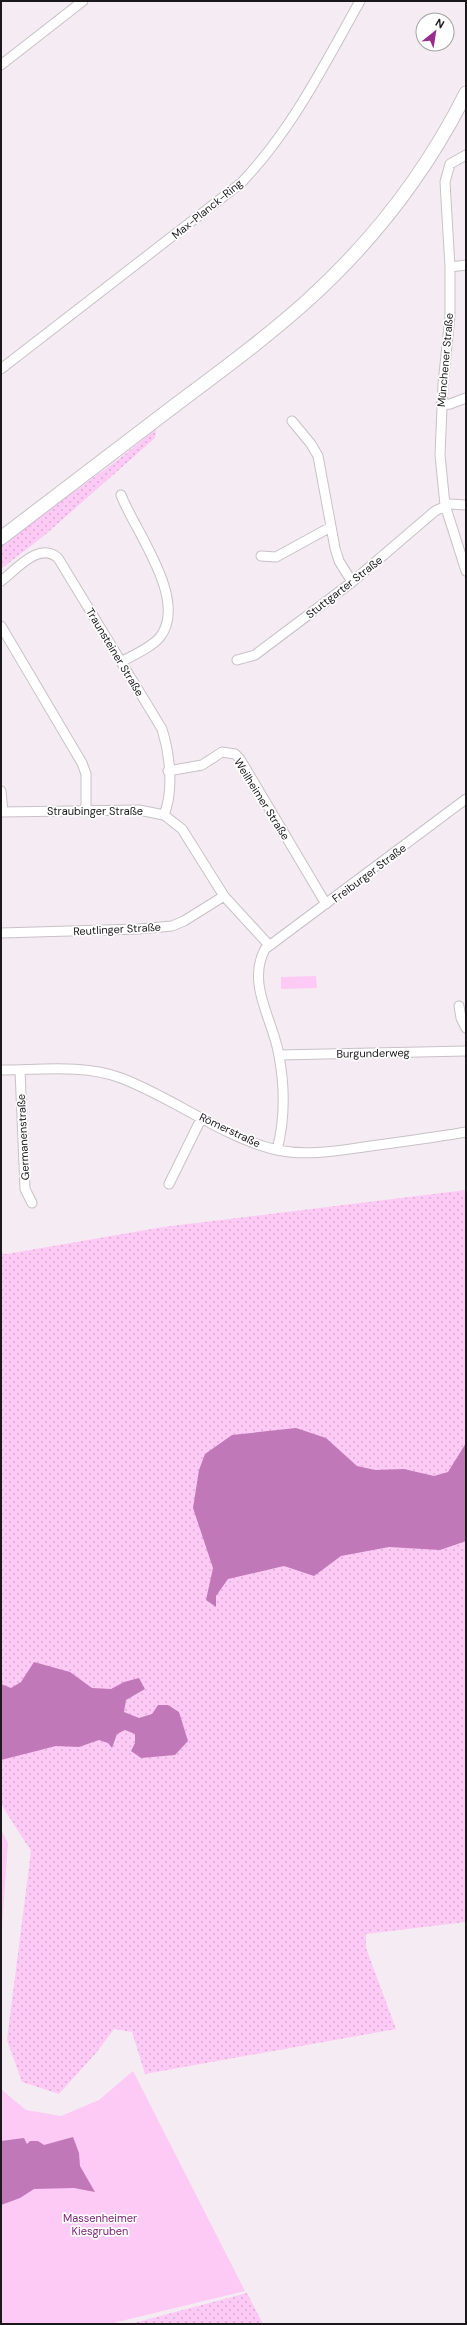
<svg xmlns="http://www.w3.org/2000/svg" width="467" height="2325" viewBox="0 0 467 2325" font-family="'DM Sans',sans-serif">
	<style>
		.grass { fill: url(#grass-dots) }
		.park { fill: #fdc9f5 }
		.water { fill: #c178b8 }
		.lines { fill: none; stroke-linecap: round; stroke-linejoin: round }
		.street-casing { stroke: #c9c1c8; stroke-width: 11 }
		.secondary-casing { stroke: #c9c1c8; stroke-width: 15 }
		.street { stroke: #fff; stroke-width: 9 }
		.secondary { stroke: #fff; stroke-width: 13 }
		.labels { text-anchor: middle; stroke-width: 3.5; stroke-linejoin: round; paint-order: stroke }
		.street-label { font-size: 11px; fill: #1b181b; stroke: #fff }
		.park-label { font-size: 11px; fill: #771f70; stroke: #fff }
	</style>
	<defs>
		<pattern id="grass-dots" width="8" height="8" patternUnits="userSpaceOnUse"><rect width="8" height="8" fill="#fdc9f5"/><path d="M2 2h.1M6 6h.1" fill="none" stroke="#d8acd1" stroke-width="1.8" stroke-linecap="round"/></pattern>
	</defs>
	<rect width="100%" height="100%" fill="#f5ecf3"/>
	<path class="grass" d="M 156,429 L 155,438 L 46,534 L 1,569 L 1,545 L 119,459 Z
		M 466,1190 L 466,1922 L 366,1934 L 366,1948 L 396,2029 L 145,2074 L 132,2032 L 114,2029 L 96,2053 L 59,2094 L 22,2082 L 7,2040 L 31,1851 L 1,1804 L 1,1253 L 7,1254 L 163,1227 Z
		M 247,2293 L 263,2324 L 130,2324 Z"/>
	<path class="park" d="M 316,976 L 317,988 L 281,989 L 281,977 Z
		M 1,1829 L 8,1843 L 1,1940 Z
		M 133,2071 L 245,2291 L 109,2324 L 1,2324 L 1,2087 L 2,2090 L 26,2110 L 61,2116 L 99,2100 Z"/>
	<path class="water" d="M 296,1428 L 326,1438 L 357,1466 L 375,1470 L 404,1469 L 434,1476 L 448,1472 L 466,1443 L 466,1541 L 440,1550 L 389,1547 L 341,1556 L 314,1576 L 284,1566 L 228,1579 L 216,1596 L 216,1607 L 206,1600 L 213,1568 L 193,1508 L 199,1470 L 205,1454 L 232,1435 Z
		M 34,1662 L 70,1672 L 92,1688 L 111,1689 L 124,1682 L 139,1678 L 145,1689 L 126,1700 L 124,1712 L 139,1718 L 152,1714 L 158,1705 L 168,1705 L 179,1712 L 188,1741 L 175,1755 L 141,1758 L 131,1751 L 135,1743 L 135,1734 L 125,1730 L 117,1734 L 112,1748 L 108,1743 L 99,1740 L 79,1747 L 56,1746 L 1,1760 L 1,1684 L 11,1688 L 21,1682 Z
		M 73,2137 L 79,2153 L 80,2166 L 95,2192 L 74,2188 L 34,2189 L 20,2198 L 1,2205 L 1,2141 L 24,2138 L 27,2144 L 30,2141 L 38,2141 L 44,2145 Z"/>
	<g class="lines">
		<g class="street-casing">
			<path id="street" d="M 1,65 L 83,1
				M 466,155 L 450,164 L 445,182 L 450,267 L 450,316 L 443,384 L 440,455 L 445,505 L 466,571
				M 450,267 L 466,265
				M 1,369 L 241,183 C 292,130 324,65 360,1
				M 441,405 L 450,404 L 466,398
				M 292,421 L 311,444 L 318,456 L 335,548 L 339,561 L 352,582
				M 261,556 L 276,557 L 329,528
				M 1,581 C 16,570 39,541 58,558 L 162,729 C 170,755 174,790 164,815
				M 1,626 L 82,763 L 86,774 L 86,811
				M 237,660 L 255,655 L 352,582 L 435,511 L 450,504 L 466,505
				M 121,662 C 133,655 151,648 160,637 C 189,600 134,530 121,495
				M 168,771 L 202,765 L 222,752 L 235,754 L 240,759 L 326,904
				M 1,791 L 3,812
				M 1,812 L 139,810 L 164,815 L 182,829 L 224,896 L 269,945
				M 1,933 L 138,929 L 172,926 L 184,921 L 224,896
				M 459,1006 L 461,1018 L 466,1028
				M 279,1055 L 466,1051
				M 1,1070 C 40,1070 84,1064 121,1078 C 172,1097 226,1139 277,1150 C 307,1156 335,1151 364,1147 C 398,1142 432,1138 466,1132
				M 20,1070 L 25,1189 L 32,1203
				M 277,1150 C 285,1119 285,1088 279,1056 C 274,1021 246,985 265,949 L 466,799
				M 169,1184 L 202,1117"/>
		</g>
		<g class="secondary-casing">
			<path id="secondary" d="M 1,538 C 60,493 119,448 178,403 C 222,370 267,337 308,300 C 373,241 427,171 466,93"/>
		</g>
		<use href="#street" class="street"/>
		<use href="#secondary" class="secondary"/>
	</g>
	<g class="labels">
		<g class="street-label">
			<text transform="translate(207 209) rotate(-39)" y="4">Max-Planck-Ring</text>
			<text transform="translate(445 360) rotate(-85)" y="4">Münchener Straße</text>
			<text transform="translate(344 587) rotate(-38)" y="4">Stuttgarter Straße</text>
			<text transform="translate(115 652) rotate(59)" y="4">Traunsteiner Straße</text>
			<text transform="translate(262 799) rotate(58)" y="4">Weilheimer Straße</text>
			<text x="95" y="815">Straubinger Straße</text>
			<text transform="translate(369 873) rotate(-37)" y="4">Freiburger Straße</text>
			<text transform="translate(117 929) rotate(-3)" y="4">Reutlinger Straße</text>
			<text transform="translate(373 1053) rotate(-1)" y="4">Burgunderweg</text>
			<text transform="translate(230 1130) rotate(25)" y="4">Römerstraße</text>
			<text transform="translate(23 1137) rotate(-93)" y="4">Germanenstraße</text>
		</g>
		<g class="park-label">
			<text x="100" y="2222">Massenheimer<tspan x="100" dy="13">Kiesgruben</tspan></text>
		</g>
	</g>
	<rect width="467" height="2325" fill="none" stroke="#1b181b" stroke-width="4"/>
	<g transform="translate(435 32) rotate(30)"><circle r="19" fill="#ffffff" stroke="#a4a3a4"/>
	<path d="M0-3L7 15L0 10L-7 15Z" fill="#982d8f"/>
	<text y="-6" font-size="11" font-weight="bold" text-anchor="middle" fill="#1b181b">N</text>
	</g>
</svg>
